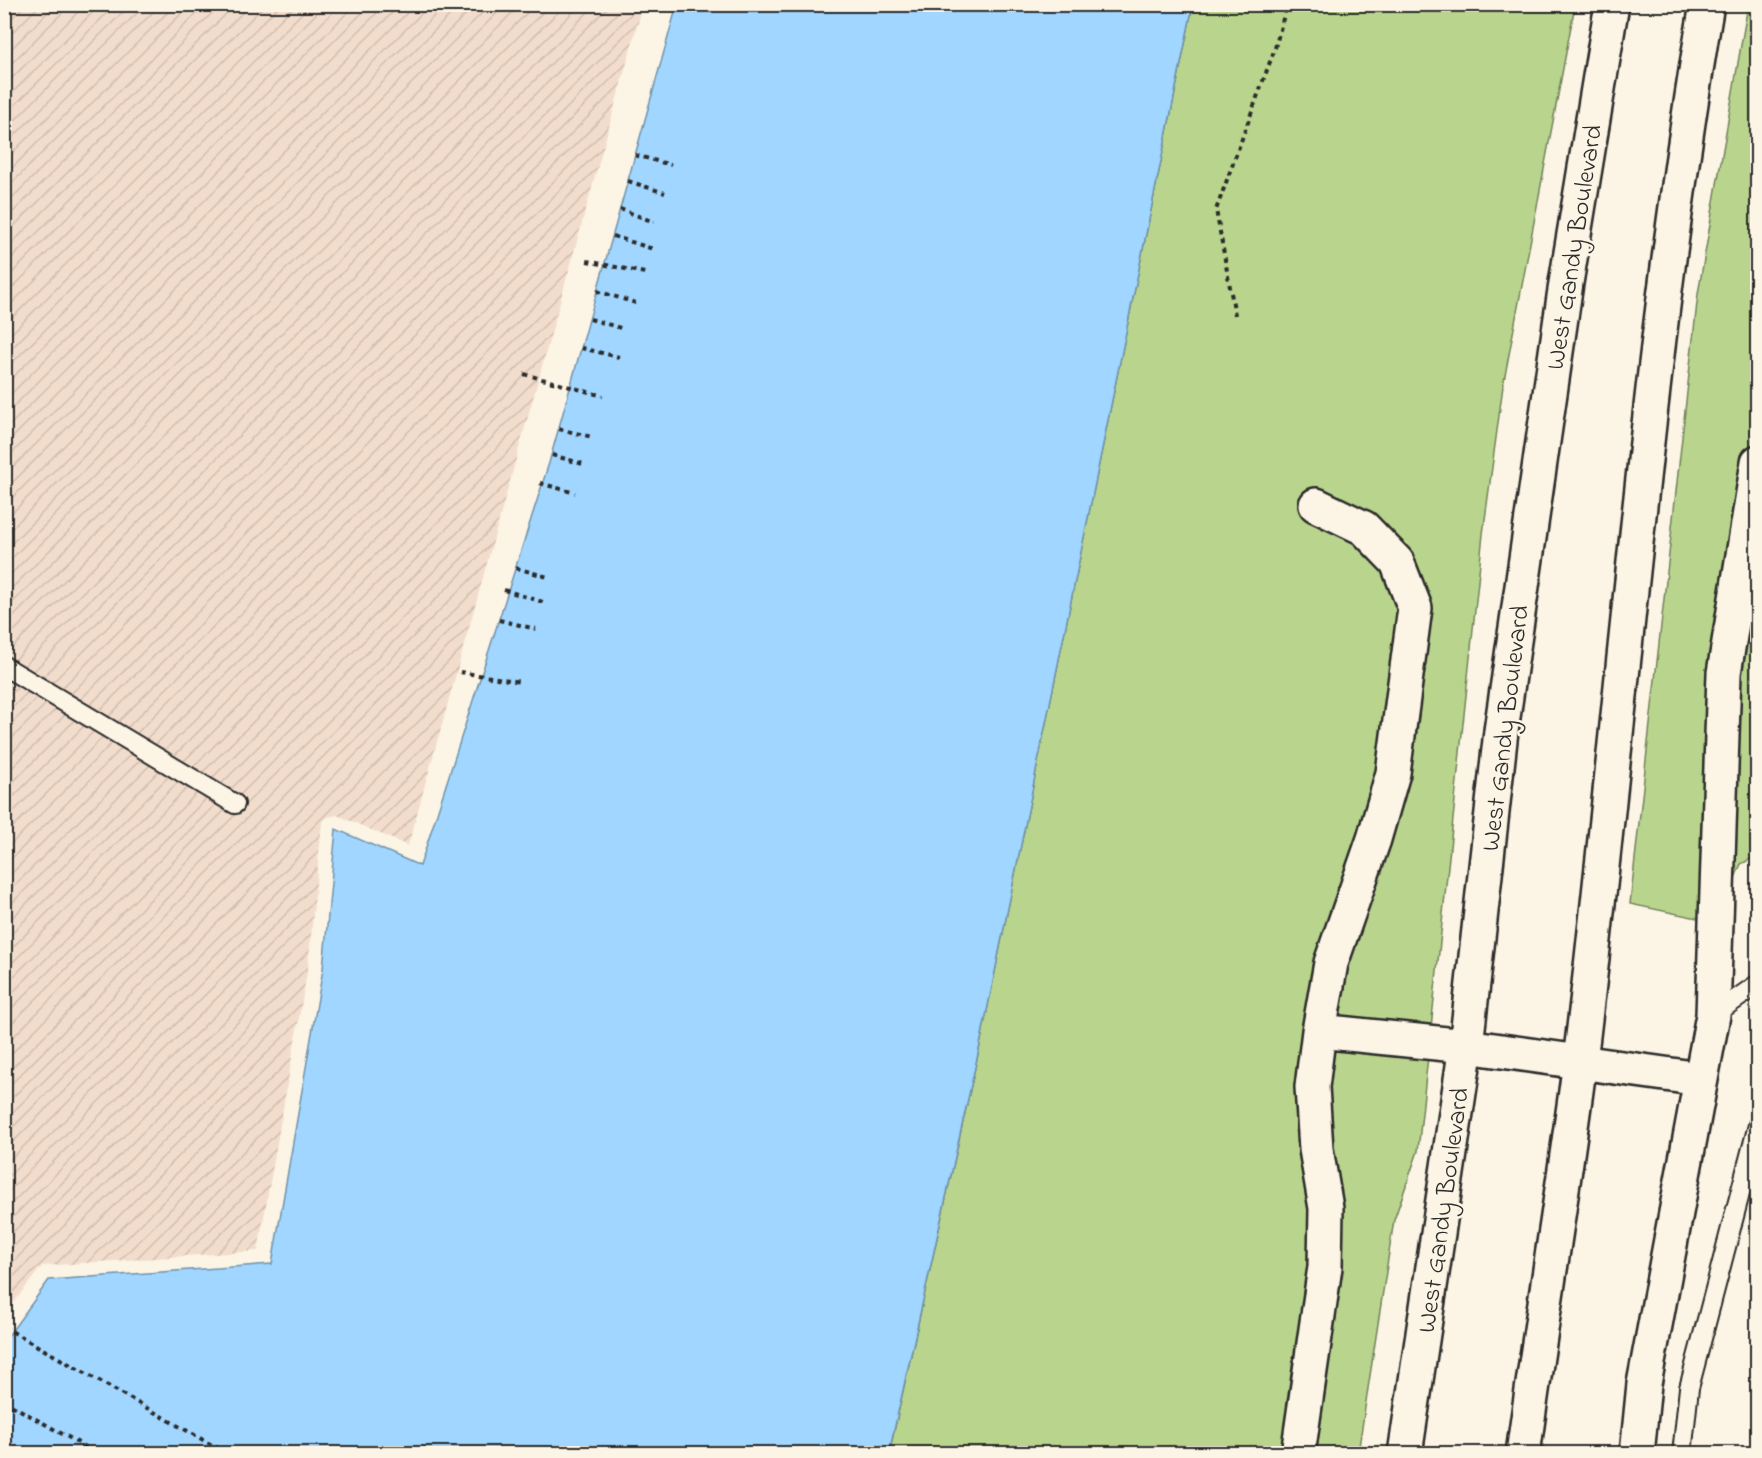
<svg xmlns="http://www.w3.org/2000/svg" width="1762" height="1458" viewBox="0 0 1762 1458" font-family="'Indie Flower',sans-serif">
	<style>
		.industrial { fill: url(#industrial-furrows) }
		.park { fill: #b9d58d; stroke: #72805c; stroke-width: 1.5 }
		.water { fill: #a0d6ff; stroke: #7192aa; stroke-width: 1.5 }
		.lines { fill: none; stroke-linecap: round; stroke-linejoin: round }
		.lane-casing { stroke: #2b2b2b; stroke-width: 22 }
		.street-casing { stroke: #2b2b2b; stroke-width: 38 }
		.highway-casing { stroke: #2b2b2b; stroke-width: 38 }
		.path { stroke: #2b2b2b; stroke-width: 4; stroke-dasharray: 4.5 4.5; stroke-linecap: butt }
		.lane { stroke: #fcf5e5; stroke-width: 18 }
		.street { stroke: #fcf5e5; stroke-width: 33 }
		.highway { stroke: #fcf5e5; stroke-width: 33 }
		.labels { text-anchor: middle; stroke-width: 5; stroke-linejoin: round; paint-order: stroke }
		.street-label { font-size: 26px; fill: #2b2b2b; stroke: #fcf5e5 }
	</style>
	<defs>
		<pattern id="industrial-furrows" width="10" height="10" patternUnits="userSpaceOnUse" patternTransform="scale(1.5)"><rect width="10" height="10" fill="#f2ddcd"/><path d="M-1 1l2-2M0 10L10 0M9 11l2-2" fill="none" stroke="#d0beb0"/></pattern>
	</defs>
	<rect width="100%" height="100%" fill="#fcf5e5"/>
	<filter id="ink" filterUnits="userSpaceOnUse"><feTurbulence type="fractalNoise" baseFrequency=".0167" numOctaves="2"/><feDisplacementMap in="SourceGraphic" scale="12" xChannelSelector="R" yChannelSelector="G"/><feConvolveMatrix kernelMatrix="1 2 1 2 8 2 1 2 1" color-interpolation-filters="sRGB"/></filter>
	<g filter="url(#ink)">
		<path class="industrial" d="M 5,5 L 643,5 L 408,846 L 337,815 L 328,817 L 322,822 L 308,967 L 258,1251 L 42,1266 L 5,1314 Z"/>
		<path class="park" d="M 1193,5 L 1575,5 L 1503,386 L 1483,534 L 1418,1151 L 1394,1220 L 1358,1453 L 889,1454 L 980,1045 Z
			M 1748,5 L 1757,5 L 1757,856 L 1741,864 L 1716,922 L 1630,904 L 1698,294 Z"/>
		<path class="water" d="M 677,5 L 1193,5 L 980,1045 L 889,1453 L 5,1453 L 5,1340 L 49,1280 L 272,1264 L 323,969 L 336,829 L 420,866 L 549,463 Z"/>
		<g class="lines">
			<g class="lane-casing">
				<path id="lane" d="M 4,666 L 235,804
					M 1713,1015 L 1758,984
					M 1682,1454 L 1689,1388 L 1758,1125"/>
			</g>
			<g class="street-casing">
				<path id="street" d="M 1319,1031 L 1466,1046 L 1700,1079
					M 1298,1454 L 1325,1267 L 1326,1208 L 1316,1149 L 1312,1087 L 1319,1031 L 1331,963 L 1374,839 L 1393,773 L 1415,608 L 1397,562 L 1364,528 L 1316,505
					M 1637,1454 L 1644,1384 L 1713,1015 L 1724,673 L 1758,462"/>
			</g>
			<g class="highway-casing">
				<path id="highway" d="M 1405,1454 L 1466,1046 L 1501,731 L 1566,283 L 1612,4
					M 1523,1454 C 1541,1323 1563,1192 1580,1061 C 1623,709 1647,354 1707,4"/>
			</g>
			<path class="path" d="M 635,155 L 671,165
				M 628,181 L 665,193
				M 620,209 L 654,222
				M 613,236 L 653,249
				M 587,261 L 645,273
				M 597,291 L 639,304
				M 1235,315 L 1216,210 L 1275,48 L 1287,4
				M 590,319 L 624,329
				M 581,348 L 619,357
				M 524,374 L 603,396
				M 559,429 L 592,437
				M 552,455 L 583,464
				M 540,483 L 575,493
				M 516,568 L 548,577
				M 504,590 L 543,602
				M 499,620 L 536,629
				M 460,672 L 521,682
				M 4,1327 L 228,1454
				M 4,1401 L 98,1454"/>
			<use href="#lane" class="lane"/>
			<use href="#street" class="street"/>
			<use href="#highway" class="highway"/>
		</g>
	</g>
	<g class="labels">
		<g class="street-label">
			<text transform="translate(1573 247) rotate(-81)" y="9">West Gandy Boulevard</text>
			<text transform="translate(1504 728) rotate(-83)" y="9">West Gandy Boulevard</text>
			<text transform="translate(1442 1210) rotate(-82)" y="9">West Gandy Boulevard</text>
		</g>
	</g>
	<rect width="1762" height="1458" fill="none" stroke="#fcf5e5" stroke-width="24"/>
	<rect x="12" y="12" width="1738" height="1434" fill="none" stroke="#2b2b2b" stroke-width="2" filter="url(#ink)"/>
</svg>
